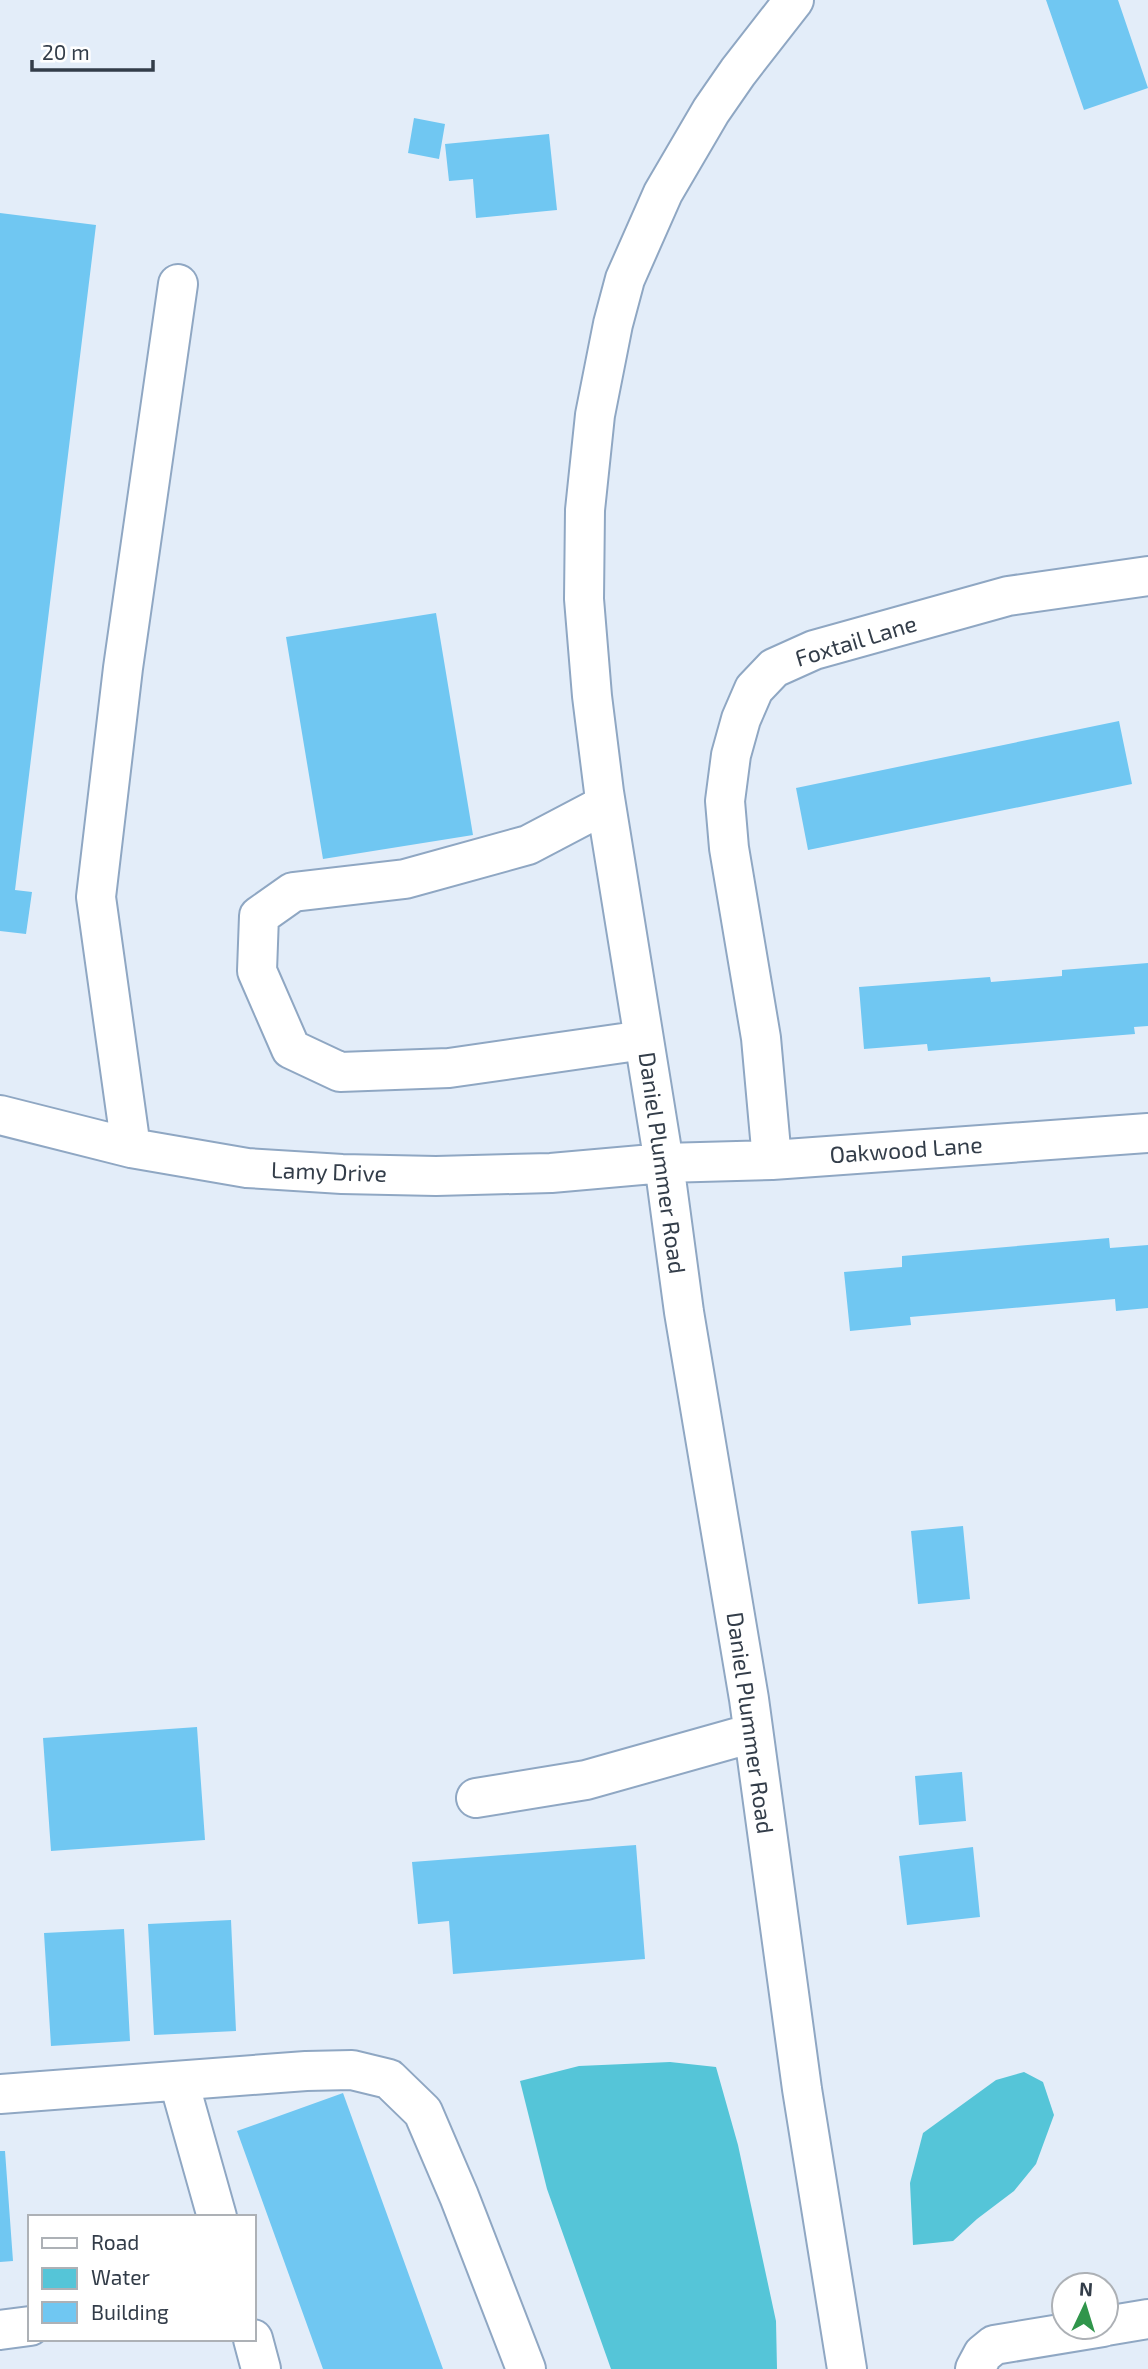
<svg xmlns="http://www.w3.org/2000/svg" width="1148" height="2369" viewBox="0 0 1148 2369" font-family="'Exo 2',sans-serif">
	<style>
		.water { fill: #55c5d8 }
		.building { fill: #70c7f2 }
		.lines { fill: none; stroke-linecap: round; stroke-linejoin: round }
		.minor-casing { stroke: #8fa7c3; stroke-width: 42 }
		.minor { stroke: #fff; stroke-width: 38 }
		.labels { text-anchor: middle; stroke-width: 5; stroke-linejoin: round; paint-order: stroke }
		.street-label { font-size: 23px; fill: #333d49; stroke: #fff }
	</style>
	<rect width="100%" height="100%" fill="#e3edf9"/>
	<path class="water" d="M 670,2062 L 716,2067 L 738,2145 L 776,2321 L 777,2369 L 611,2369 L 547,2189 L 520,2081 L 579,2066 Z
		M 1024,2072 L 1043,2082 L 1054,2115 L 1036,2164 L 1014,2191 L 977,2219 L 953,2241 L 913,2245 L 910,2183 L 923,2133 L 996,2080 Z"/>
	<path class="building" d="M 1046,0 L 1118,0 L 1148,88 L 1084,110 Z
		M 414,118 L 445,124 L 439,159 L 408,153 Z
		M 549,134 L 557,210 L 476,218 L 473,179 L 449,181 L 445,144 Z
		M 0,213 L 96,225 L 15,890 L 32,892 L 26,934 L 0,931 Z
		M 436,613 L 473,835 L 323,859 L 286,637 Z
		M 1119,721 L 1132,784 L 808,850 L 796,788 Z
		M 1148,963 L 1148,1026 L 1134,1027 L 1135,1034 L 928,1051 L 927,1044 L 864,1049 L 859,987 L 990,977 L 991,982 L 1062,976 L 1062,970 Z
		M 1109,1238 L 1110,1248 L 1148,1245 L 1148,1308 L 1116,1311 L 1115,1299 L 910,1317 L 911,1325 L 850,1331 L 844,1272 L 902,1267 L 902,1256 Z
		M 963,1526 L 970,1599 L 918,1604 L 911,1531 Z
		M 197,1727 L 205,1840 L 51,1851 L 43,1738 Z
		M 962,1772 L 966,1821 L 919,1825 L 915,1776 Z
		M 636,1845 L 645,1959 L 453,1974 L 449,1921 L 418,1924 L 412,1862 Z
		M 973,1847 L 980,1917 L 907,1925 L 899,1856 Z
		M 231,1920 L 236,2031 L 154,2035 L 148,1924 Z
		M 124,1929 L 130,2041 L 51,2046 L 44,1933 Z
		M 343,2093 L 443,2369 L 323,2369 L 237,2131 Z
		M 0,2151 L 5,2151 L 13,2261 L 0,2262 Z"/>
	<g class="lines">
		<g class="minor-casing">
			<path id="minor" d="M 794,0 L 738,72 L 711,111 L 663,193 L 625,279 L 613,324 L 595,415 L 585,510 L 584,599 L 592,696 L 604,792 L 664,1163 L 684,1312 L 749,1699 L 802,2089 L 847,2369
				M 606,804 L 528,845 L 405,879 L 293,892 L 259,916 L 257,971 L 291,1049 L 340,1072 L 449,1068 L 644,1040
				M 0,1115 L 131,1148 L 247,1168 L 342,1174 L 436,1176 L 551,1173 L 664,1163 L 772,1160 L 1148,1133
				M 131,1148 L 96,897 L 123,668 L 178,284
				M 772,1160 L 761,1038 L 729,848 L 725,801 L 731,755 L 741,719 L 754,689 L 774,668 L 814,650 L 1008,596 L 1148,576
				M 476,1798 L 586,1780 L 753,1733
				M 179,2082 L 217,2217
				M 0,2094 L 306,2071 L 352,2070 L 389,2079 L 423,2112 L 459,2196 L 526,2369
				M 1106,2326 L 1148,2319
				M 0,2330 L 30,2326
				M 253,2339 L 261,2369
				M 975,2369 L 983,2354 L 994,2345 L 1103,2327"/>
		</g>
		<use href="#minor" class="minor"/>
	</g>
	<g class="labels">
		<g class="street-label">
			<text transform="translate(856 641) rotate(-17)" y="8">Foxtail Lane</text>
			<text transform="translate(906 1150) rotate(-4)" y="8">Oakwood Lane</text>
			<text transform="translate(662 1163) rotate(82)" y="8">Daniel Plummer Road</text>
			<text transform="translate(329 1172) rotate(2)" y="8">Lamy Drive</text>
			<text transform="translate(750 1723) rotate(82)" y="8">Daniel Plummer Road</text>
		</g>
	</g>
	<rect x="28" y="2215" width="228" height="126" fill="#ffffff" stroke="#adb1b6" stroke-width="2"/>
	<rect x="42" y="2238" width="35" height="10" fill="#ffffff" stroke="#adb1b6" stroke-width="2"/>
	<text x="91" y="2250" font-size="21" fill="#333d49">Road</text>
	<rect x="42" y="2268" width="35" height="21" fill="#55c5d8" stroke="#adb1b6" stroke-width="2"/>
	<text x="91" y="2285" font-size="21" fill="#333d49">Water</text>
	<rect x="42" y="2302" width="35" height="21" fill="#70c7f2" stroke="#adb1b6" stroke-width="2"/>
	<text x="91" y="2320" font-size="21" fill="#333d49">Building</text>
	<g transform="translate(1085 2306) rotate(4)"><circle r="33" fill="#ffffff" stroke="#adb1b6" stroke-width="2"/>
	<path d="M0-5L12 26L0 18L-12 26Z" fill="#30954b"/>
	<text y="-10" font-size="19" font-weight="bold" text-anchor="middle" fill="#333d49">N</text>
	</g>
	<path d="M32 60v10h121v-10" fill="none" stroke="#333d49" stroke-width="3.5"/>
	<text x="42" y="60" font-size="21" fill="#333d49" stroke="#ffffff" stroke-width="5" paint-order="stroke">20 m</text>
</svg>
